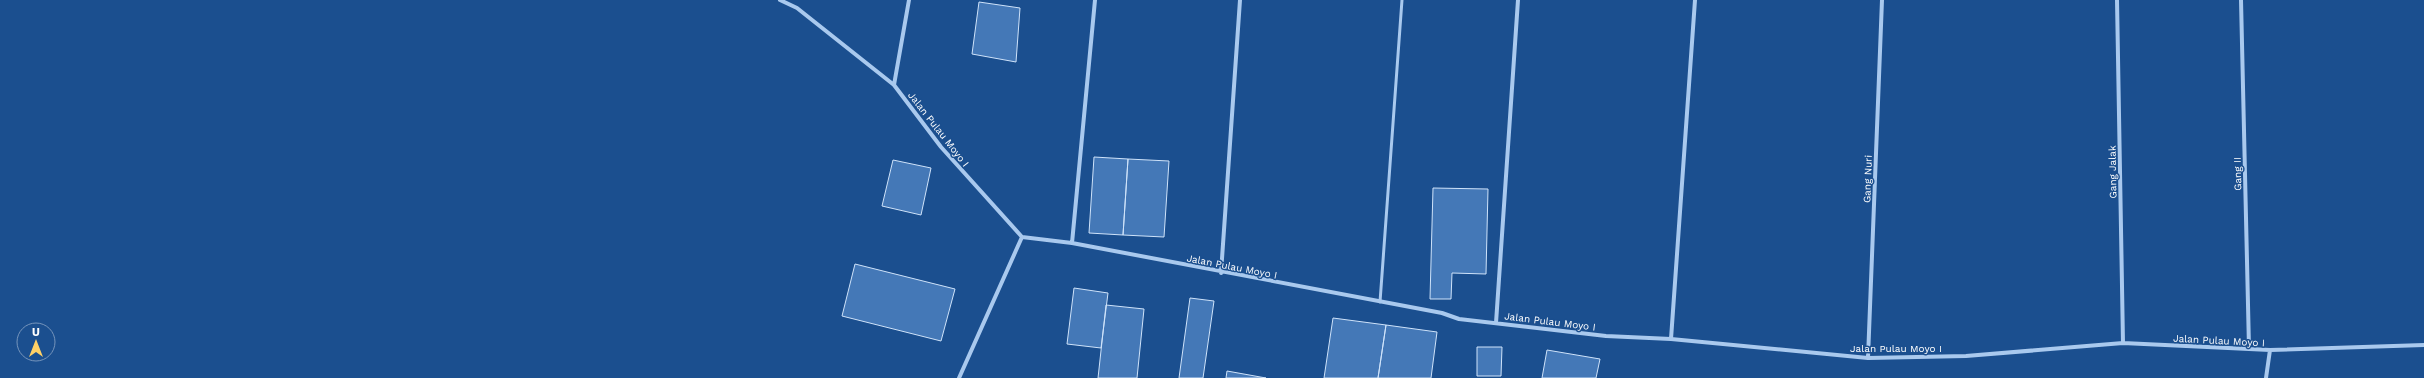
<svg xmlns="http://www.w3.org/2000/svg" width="2424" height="378" viewBox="0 0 2424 378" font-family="'Work Sans',sans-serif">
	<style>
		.building { fill: #4478b7; stroke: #cfe3fa }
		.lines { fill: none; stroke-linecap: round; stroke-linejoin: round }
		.service { stroke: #a9c9ee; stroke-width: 3 }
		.minor { stroke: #a9c9ee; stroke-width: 4 }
		.labels { text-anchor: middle; stroke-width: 3; stroke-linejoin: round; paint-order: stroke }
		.street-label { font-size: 10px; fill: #fff; stroke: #1b4f8f }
	</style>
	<rect width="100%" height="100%" fill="#1b4f8f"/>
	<path class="building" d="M 979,2 L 1020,8 L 1016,62 L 972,54 Z
		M 1094,157 L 1128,159 L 1123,235 L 1089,233 Z
		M 1128,159 L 1169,161 L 1164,237 L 1123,235 Z
		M 893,160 L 931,168 L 921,215 L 882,206 Z
		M 1433,188 L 1488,189 L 1486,274 L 1452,273 L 1451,299 L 1430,299 Z
		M 855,264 L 955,289 L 941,341 L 842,316 Z
		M 1074,288 L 1108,293 L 1101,348 L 1067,344 Z
		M 1190,298 L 1214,301 L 1203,378 L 1179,378 Z
		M 1106,305 L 1144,309 L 1137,378 L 1098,378 Z
		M 1333,318 L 1386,325 L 1378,378 L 1324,378 Z
		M 1386,325 L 1437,332 L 1431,378 L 1378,378 Z
		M 1477,347 L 1502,347 L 1501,376 L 1477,376 Z
		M 1547,350 L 1600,359 L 1596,378 L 1542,378 Z
		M 1227,371 L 1266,378 L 1226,378 Z"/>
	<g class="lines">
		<path class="service" d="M 1380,302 L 1402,0"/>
		<path class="minor" d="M 780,0 L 797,8 L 894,85 L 941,147 L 1022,237 L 1072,243 L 1442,313 L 1459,319 L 1606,336 L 1671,339 L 1868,358 L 1966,356 L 2123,343 L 2270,350 L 2424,345
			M 2117,0 L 2123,343
			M 2241,0 L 2249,348
			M 894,85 L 909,0
			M 1072,243 L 1095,0
			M 1221,273 L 1240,0
			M 1496,323 L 1518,0
			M 1671,339 L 1695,0
			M 1868,358 L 1882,0
			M 959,378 L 1022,237
			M 2266,378 L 2270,350"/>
	</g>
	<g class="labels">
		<g class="street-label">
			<text transform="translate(939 129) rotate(52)" y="4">Jalan Pulau Moyo I</text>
			<text transform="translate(2112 172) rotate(-91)" y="4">Gang Jalak</text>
			<text transform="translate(2237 174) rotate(-91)" y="4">Gang II</text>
			<text transform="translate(1867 179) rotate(-88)" y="4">Gang Nuri</text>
			<text transform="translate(1232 266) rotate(11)" y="4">Jalan Pulau Moyo I</text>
			<text transform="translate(1550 321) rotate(7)" y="4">Jalan Pulau Moyo I</text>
			<text transform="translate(2219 340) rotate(3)" y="4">Jalan Pulau Moyo I</text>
			<text x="1896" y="352">Jalan Pulau Moyo I</text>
		</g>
	</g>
	<g transform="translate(36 342)"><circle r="19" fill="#1b4f8f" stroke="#7695bc"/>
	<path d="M0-3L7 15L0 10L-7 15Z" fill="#ffd166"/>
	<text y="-6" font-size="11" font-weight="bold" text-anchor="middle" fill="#ffffff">U</text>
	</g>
</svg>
